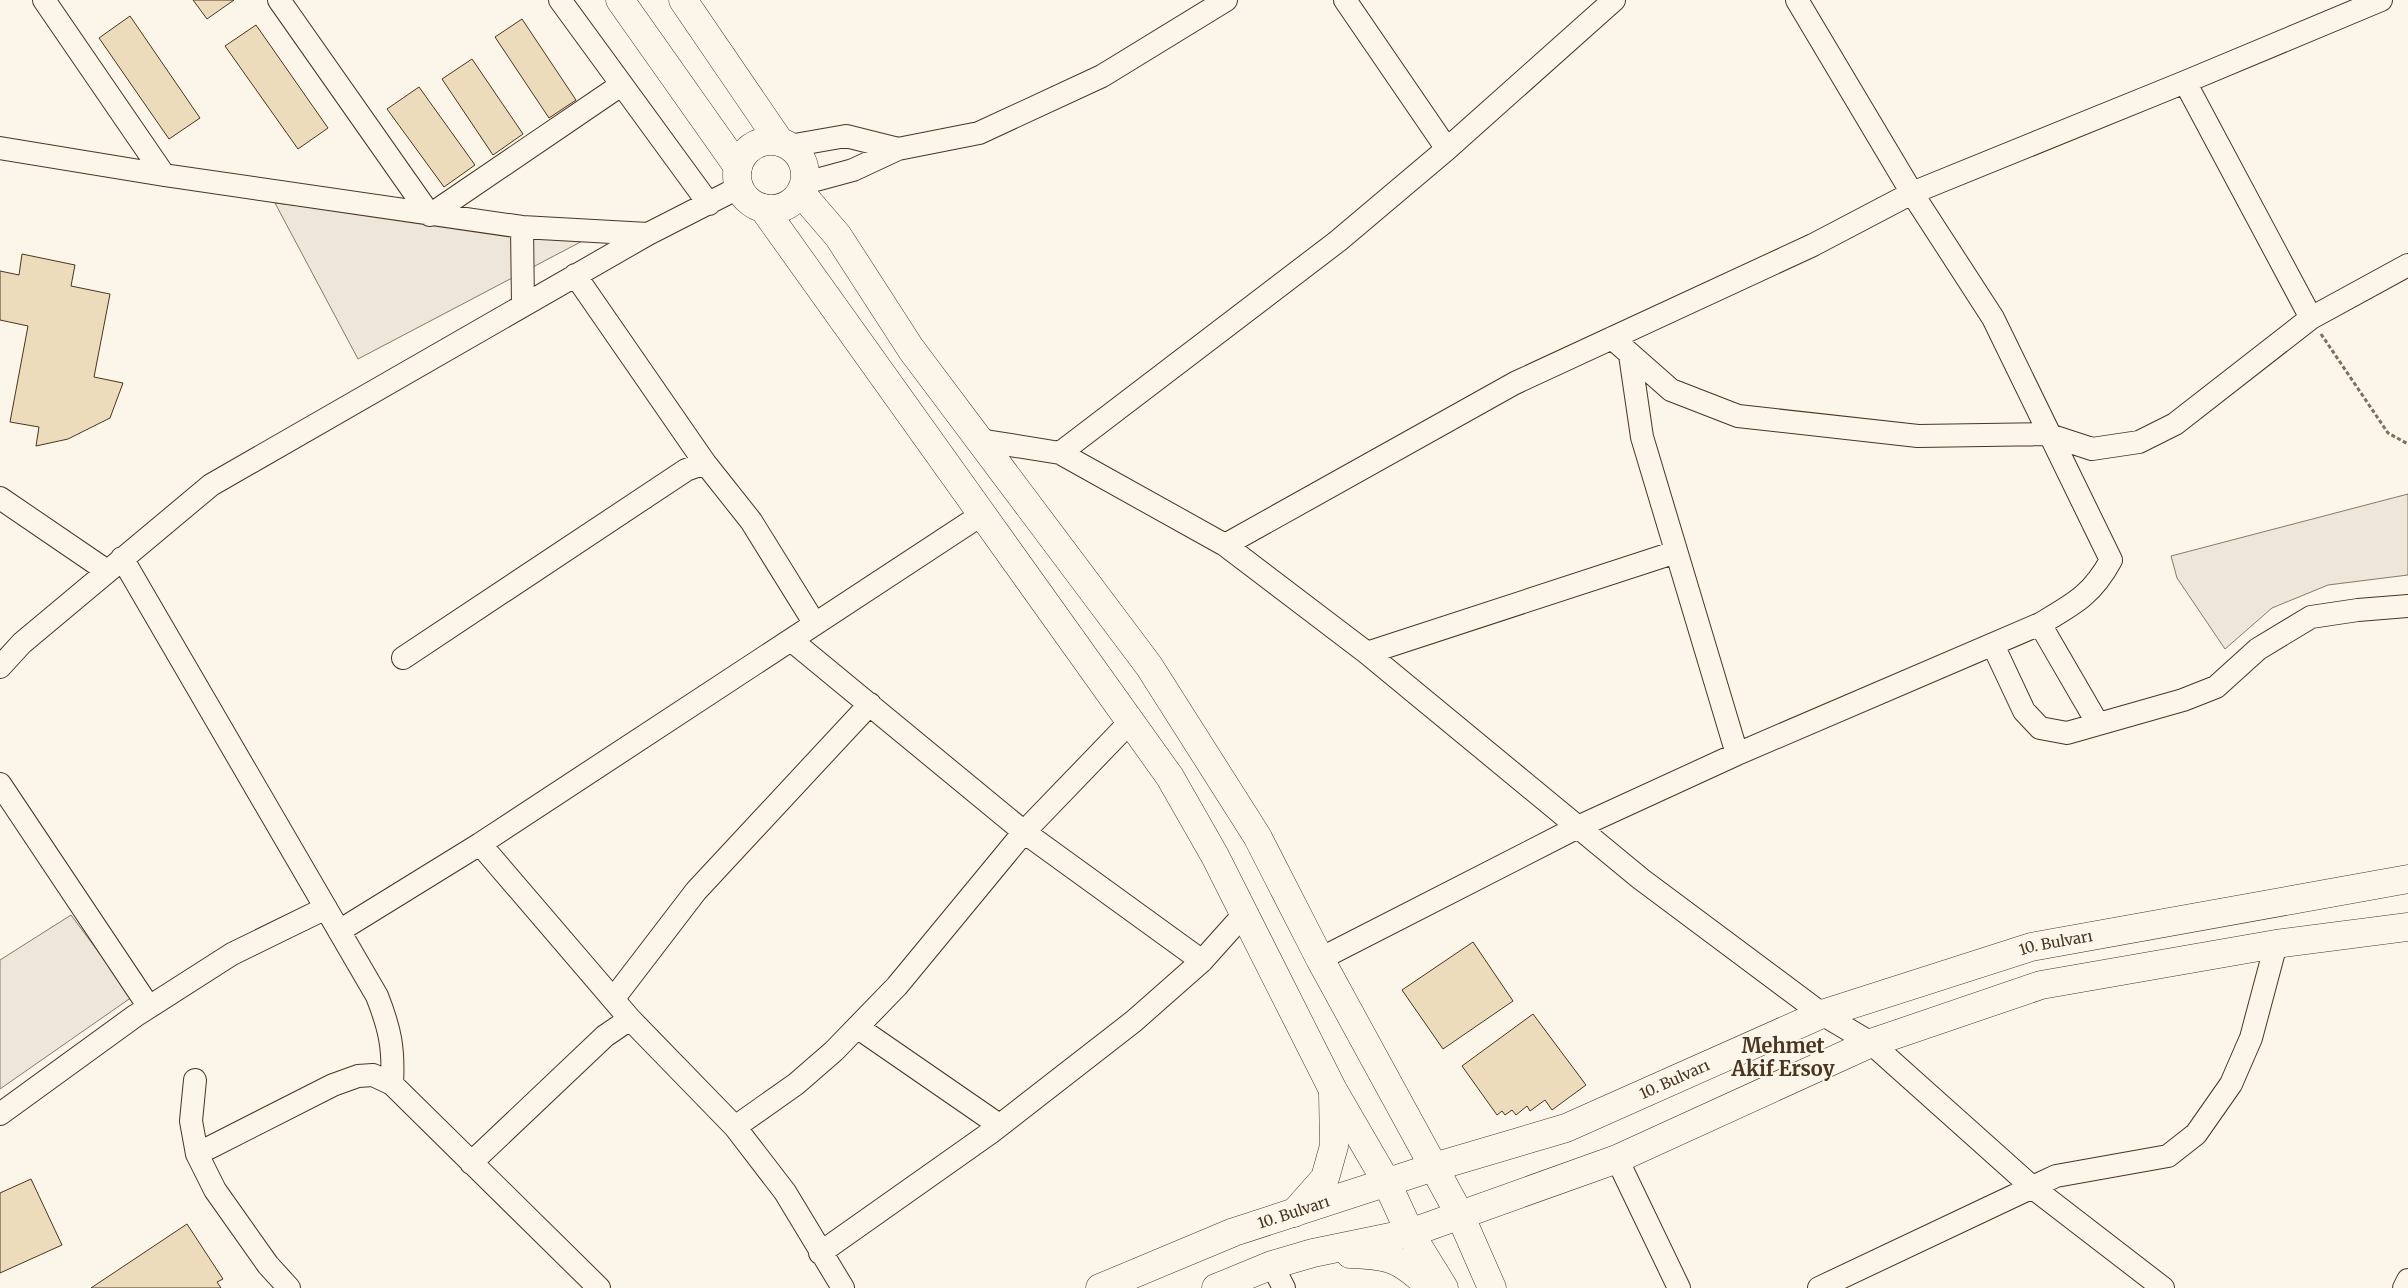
<svg xmlns="http://www.w3.org/2000/svg" width="2408" height="1288" viewBox="0 0 2408 1288" font-family="Merriweather,serif">
	<style>
		.green { fill: #ede6d9; stroke: #887966 }
		.building { fill: #ecdcbc; stroke: #4a3520 }
		.lines { fill: none; stroke-linecap: round; stroke-linejoin: round }
		.minor-casing { stroke: #4a3520; stroke-width: 24 }
		.major-casing { stroke: #4a3520; stroke-width: 29 }
		.path { stroke: #7f6f5c; stroke-width: 3; stroke-dasharray: 4 2.5; stroke-linecap: butt }
		.minor { stroke: #fbf6e9; stroke-width: 22 }
		.major { stroke: #fbf6e9; stroke-width: 28 }
		.labels { text-anchor: middle; stroke-width: 4; stroke-linejoin: round; paint-order: stroke }
		.street-label { font-size: 15px; fill: #4a3520; stroke: #fbf6e9 }
		.district-label { font-size: 20px; font-weight: bold; fill: #4a3520; stroke: #fbf6e9 }
	</style>
	<rect width="100%" height="100%" fill="#fbf6e9"/>
	<path class="green" d="M 275,203 L 590,237 L 358,359 Z
		M 2408,494 L 2408,575 L 2328,585 L 2272,608 L 2225,649 L 2177,578 L 2171,556 Z
		M 71,915 L 132,997 L 0,1089 L 0,960 Z"/>
	<path class="building" d="M 193,0 L 234,0 L 207,19 Z
		M 130,16 L 200,118 L 169,139 L 99,38 Z
		M 522,19 L 576,100 L 549,118 L 495,37 Z
		M 256,25 L 328,128 L 298,149 L 225,46 Z
		M 472,59 L 523,134 L 493,155 L 442,79 Z
		M 419,87 L 475,165 L 444,187 L 387,109 Z
		M 22,254 L 75,265 L 71,286 L 110,294 L 94,377 L 123,383 L 110,418 L 68,439 L 36,446 L 39,427 L 10,422 L 28,326 L 0,320 L 0,271 L 19,275 Z
		M 1473,942 L 1513,1001 L 1443,1049 L 1402,990 Z
		M 1533,1014 L 1586,1085 L 1552,1110 L 1545,1100 L 1530,1111 L 1527,1106 L 1516,1115 L 1512,1110 L 1505,1115 L 1502,1111 L 1497,1115 L 1462,1066 Z
		M 31,1179 L 62,1245 L 0,1273 L 0,1193 Z
		M 187,1224 L 223,1279 L 217,1282 L 221,1288 L 91,1288 Z"/>
	<g class="lines">
		<g class="minor-casing">
			<path id="minor" d="M 44,0 L 164,175
				M 279,0 L 430,215 L 621,85
				M 560,0 L 709,204
				M 1345,0 L 1447,149
				M 2185,82 L 2311,318
				M 789,146 L 846,136 L 898,149
				M 0,148 L 164,175 L 522,227 L 648,234 L 740,187
				M 805,183 L 853,170 L 898,149 L 979,133 L 1102,76 L 1226,0
				M 522,227 L 523,305
				M 575,275 L 705,463
				M 1612,338 L 1671,390 L 1738,416 L 1918,436 L 2046,434 L 2092,449 L 2139,442 L 2175,424 L 2311,318 L 2408,265
				M 1630,355 L 1642,437 L 1737,754
				M 979,440 L 1060,453 L 1225,545 L 1367,653 L 1641,879 L 1822,1014 L 1871,1043 L 2032,1187 L 2163,1288
				M 1060,453 L 1338,241 L 1447,149 L 1614,0
				M 0,498 L 107,571
				M 1225,545 L 1515,383 L 1813,245 L 1912,193 L 2185,82 L 2381,0
				M 122,558 L 377,996 C 390,1029 394,1048 392,1084
				M 2040,624 L 2098,724
				M 791,640 L 1024,832 L 1202,961
				M 1993,645 L 2024,711 L 2040,728 L 2067,733 L 2183,700 L 2216,687 L 2258,649 L 2311,617 L 2358,610 L 2408,606
				M 1367,653 L 1676,552
				M 403,658 L 686,470 L 705,463 L 751,521 L 815,624
				M 0,667 L 22,643 L 211,485 L 648,234
				M 0,784 L 149,1007
				M 480,844 L 630,1019 L 735,1127 L 785,1192 L 843,1288
				M 339,931 L 480,844 L 981,515
				M 1320,959 L 1578,827 L 1737,754 L 2040,624 C 2074,604 2092,595 2111,560 L 1993,318 L 1912,193 L 1797,0
				M 614,998 L 696,891 L 870,704
				M 857,1027 L 999,1125
				M 195,1080 L 191,1121 L 197,1154 L 215,1190 L 268,1265 L 289,1288
				M 0,1114 L 135,1016 L 232,954 L 326,908
				M 735,1127 L 796,1084 L 834,1051 L 897,986 L 1024,832 L 1130,722
				M 197,1154 L 333,1085 L 358,1076 L 373,1075 L 392,1084 L 599,1288
				M 1617,1159 L 1679,1288
				M 471,1163 L 605,1036 L 630,1019
				M 820,1253 L 990,1133 L 1134,1021 L 1202,961 L 1245,913
				M 1272,1265 L 1284,1288
				M 1819,1288 L 2056,1176 L 2168,1156 L 2196,1134 L 2231,1084 L 2251,1038 L 2276,944
				M 2404,1288 L 2408,1280"/>
		</g>
		<g class="major-casing">
			<g id="major">
				<path d="M 620,0 L 738,167"/>
				<path d="M 683,0 L 780,142"/>
				<circle cx="771" cy="175" r="34"/>
				<path d="M 801,193 L 838,236 L 911,349 L 1149,666 L 1257,836 L 1320,959 L 1460,1215 L 1492,1288"/>
				<path d="M 763,208 L 1170,777 L 1215,856 L 1333,1090 L 1387,1183 L 1410,1233 L 1444,1288"/>
				<path d="M 1294,1213 L 1325,1178 L 1334,1146 L 1333,1094"/>
				<path d="M 1350,1254 C 1391,1255 1401,1259 1431,1288"/>
				<path id="s1" d="M 1100,1288 L 1234,1232 L 1434,1167 L 1566,1128 L 1822,1014 L 2031,947 L 2408,879"/>
				<path d="M 1216,1288 L 1272,1265 L 1313,1253 L 1410,1233 L 1617,1159 L 1871,1043 L 2041,985 L 2276,944 L 2408,927"/>
			</g>
		</g>
		<path class="path" d="M 2321,334 L 2388,433 L 2408,444"/>
		<use href="#minor" class="minor"/>
		<use href="#major" class="major"/>
	</g>
	<g class="labels">
		<g class="street-label">
			<text dy="5" stroke="none"><textPath href="#s1" startOffset="1018">10. Bulvarı</textPath></text>
			<text dy="5" stroke="none"><textPath href="#s1" startOffset="612">10. Bulvarı</textPath></text>
			<text dy="5" stroke="none"><textPath href="#s1" startOffset="208">10. Bulvarı</textPath></text>
		</g>
		<g class="district-label">
			<text x="1783" y="1053">Mehmet<tspan x="1783" dy="23">Akif Ersoy</tspan></text>
		</g>
	</g>
</svg>
